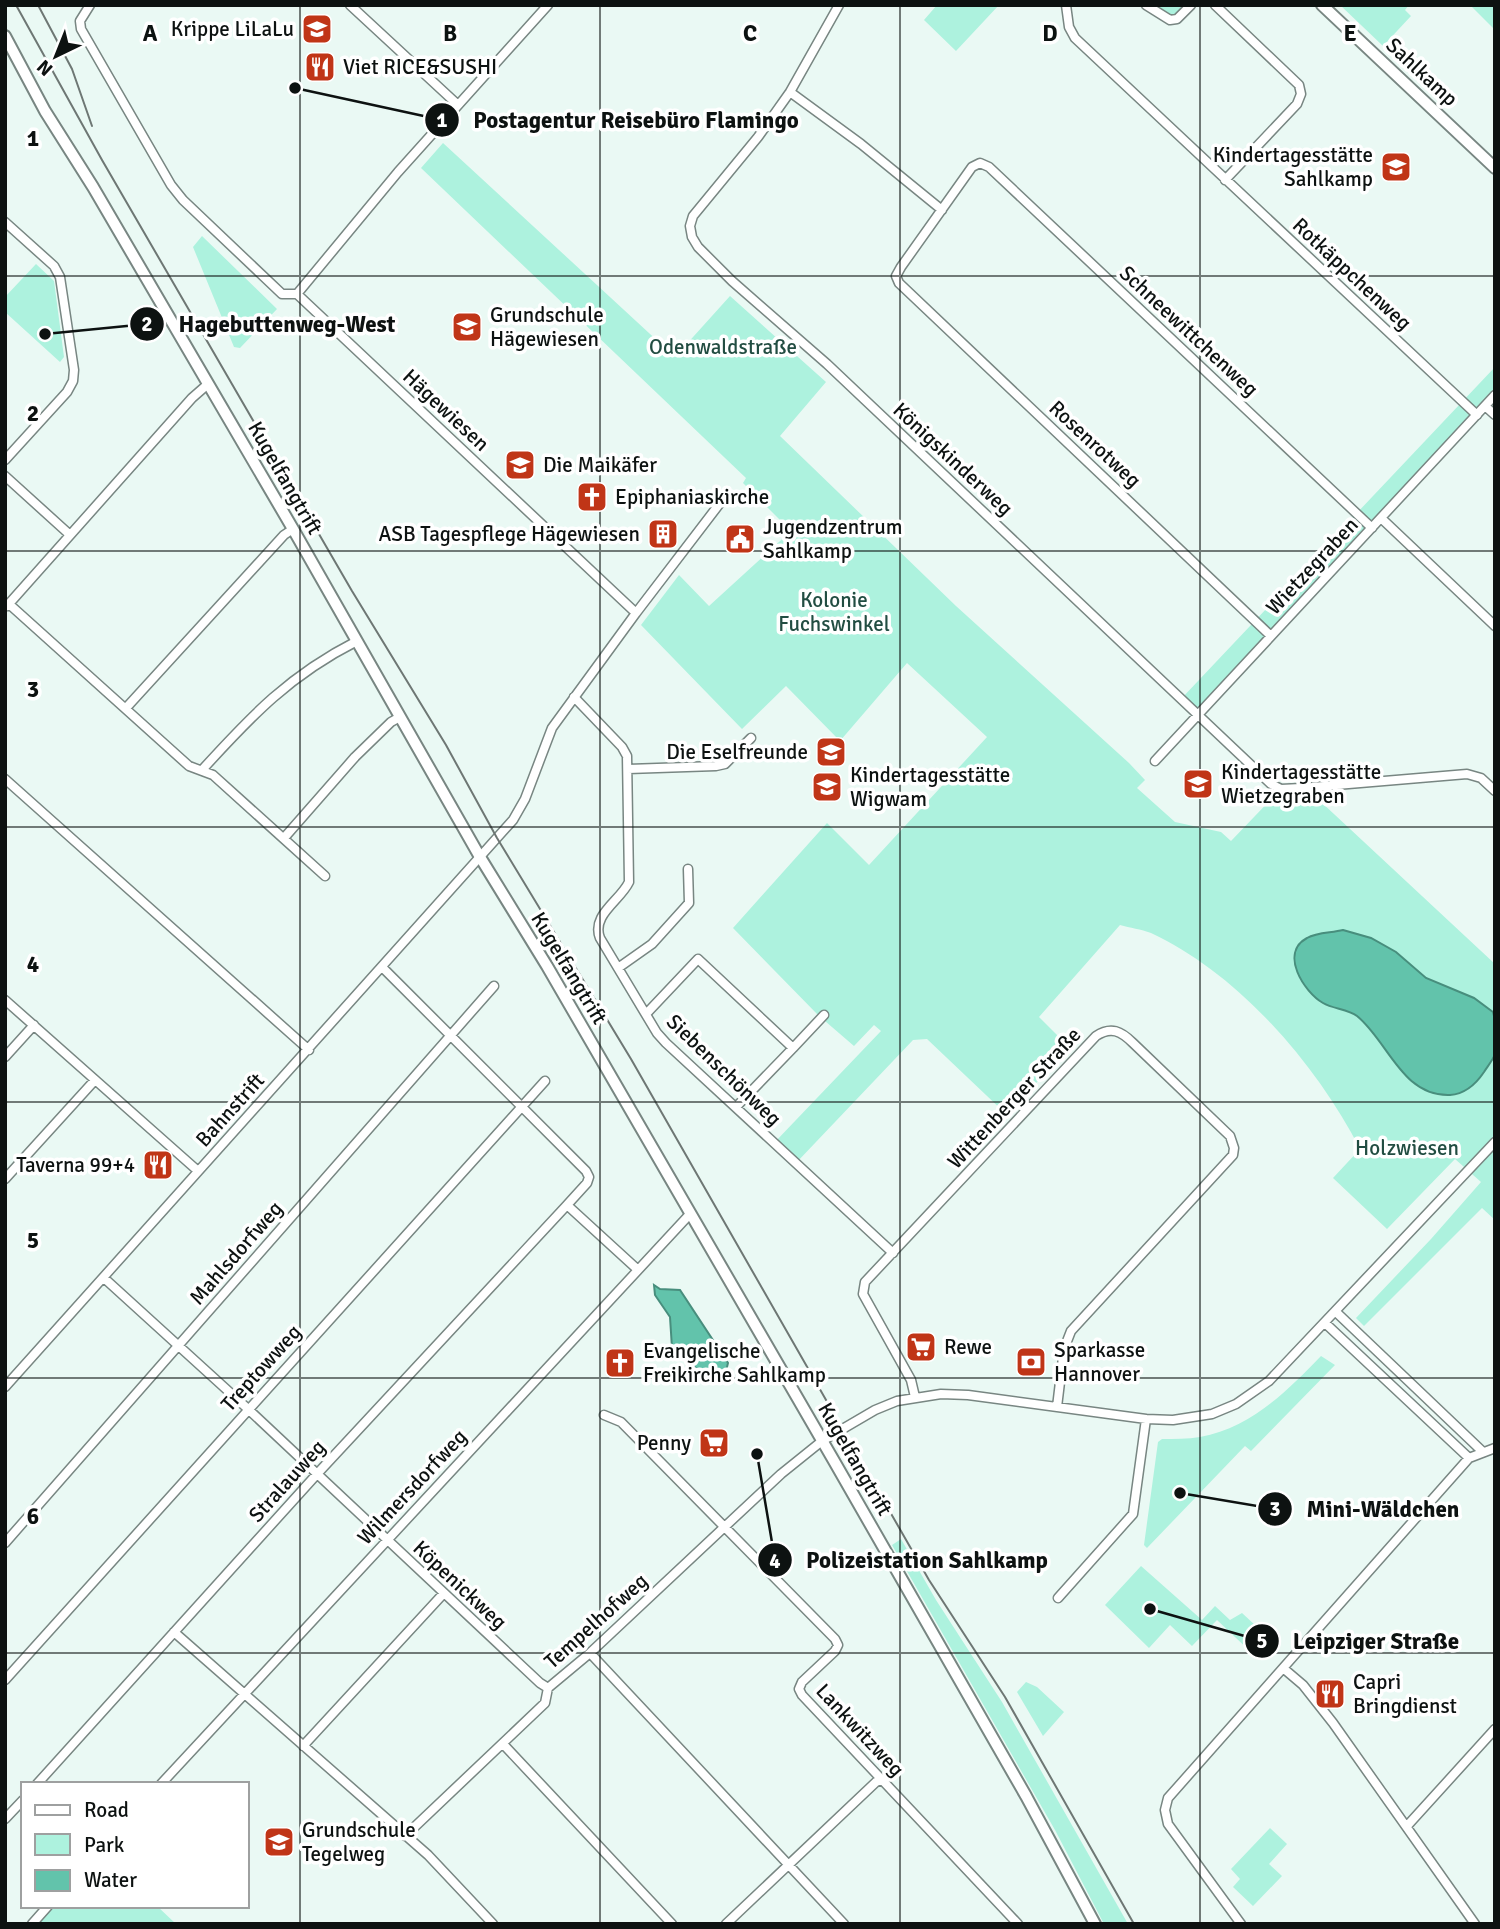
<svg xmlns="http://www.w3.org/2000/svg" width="1500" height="1929" viewBox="0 0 1500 1929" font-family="Signika,sans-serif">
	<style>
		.green { fill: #adf2de }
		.water { fill: #62c3ab; stroke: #488e7d; stroke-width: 2 }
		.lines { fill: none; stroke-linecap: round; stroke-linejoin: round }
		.street-casing { stroke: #788682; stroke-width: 11 }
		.secondary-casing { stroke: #788682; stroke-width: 14 }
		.street { stroke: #fff; stroke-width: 8 }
		.secondary { stroke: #fff; stroke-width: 10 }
		.tram { stroke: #6e7774; stroke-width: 2 }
		.grid { fill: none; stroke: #0d1211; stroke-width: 2; stroke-opacity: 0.55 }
		.labels { text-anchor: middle; stroke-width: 7; stroke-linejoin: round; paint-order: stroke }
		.poi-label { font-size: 21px; fill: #0d1211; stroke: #fff; text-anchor: start }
		.street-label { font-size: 21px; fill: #0d1211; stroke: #fff }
		.park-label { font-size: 21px; fill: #224d42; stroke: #fff }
		.grid-label { font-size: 23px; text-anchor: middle; font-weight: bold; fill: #0d1211; stroke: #fff; stroke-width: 7; stroke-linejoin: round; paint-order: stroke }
		.leader { fill: none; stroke: #0d1211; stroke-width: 2.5 }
		.callout-dot { fill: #0d1211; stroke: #fff; stroke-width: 2.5 }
		.mark-label { font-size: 21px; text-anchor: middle; font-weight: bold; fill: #fff }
		.callout-label { font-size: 23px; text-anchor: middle; font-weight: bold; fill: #0d1211; stroke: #fff; stroke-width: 7; stroke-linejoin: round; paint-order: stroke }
	</style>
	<rect width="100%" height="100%" fill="#eaf9f4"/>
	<path class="green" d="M 937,5 L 999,5 L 956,51 L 924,20 Z
		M 1146,5 L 1191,5 L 1177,19 Z
		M 1340,5 L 1409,5 L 1405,10 L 1411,16 L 1383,46 Z
		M 1470,5 L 1495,5 L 1495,30 Z
		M 443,143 L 675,357 L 730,296 L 826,382 L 780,436 L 956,606 L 1129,763 L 1145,780 L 1137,788 L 1175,822 L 1221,832 L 1231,841 L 1281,789 L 1320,801 L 1495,964 L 1495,1220 L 1482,1208 L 1364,1326 L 1356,1318 L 1431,1239 L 1481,1182 L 1455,1159 L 1387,1229 L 1333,1178 L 1360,1149 C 1316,1064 1239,974 1151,933 C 1141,929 1130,928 1120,925 L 1039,1017 L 1070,1048 L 1006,1114 L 927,1039 L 913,1040 L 796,1163 L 774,1143 L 881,1031 L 874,1025 L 854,1046 L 818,1015 L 733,928 L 827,823 L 869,865 L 987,737 L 907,663 L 840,741 L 786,686 L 742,729 L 641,625 L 679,575 L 709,606 L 791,531 L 743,483 L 746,478 L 421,168 Z
		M 202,236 L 277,309 L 240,348 L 234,347 L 193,247 Z
		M 36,264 L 54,281 L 64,357 L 60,362 L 5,312 L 5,297 Z
		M 1495,367 L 1495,395 L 1198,715 L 1181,699 Z
		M 1321,1356 L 1335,1365 L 1251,1451 L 1245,1446 L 1147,1548 L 1144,1545 L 1158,1442 L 1162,1439 C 1174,1439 1188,1439 1200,1437 C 1251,1428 1287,1391 1321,1356 Z
		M 901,1539 L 936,1600 L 1002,1702 L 1128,1924 L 1104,1924 L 1055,1830 L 892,1545 Z
		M 1141,1566 L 1202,1620 L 1215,1606 L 1230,1620 L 1242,1613 L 1268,1637 L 1253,1654 L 1217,1620 L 1192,1646 L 1170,1625 L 1149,1648 L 1105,1605 Z
		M 1026,1682 L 1037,1687 L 1064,1712 L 1043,1736 L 1017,1692 Z
		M 1270,1828 L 1287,1844 L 1269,1864 L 1282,1876 L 1253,1906 L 1233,1887 L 1240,1879 L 1231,1869 Z
		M 53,1906 L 157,1906 L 176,1924 L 37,1924 Z"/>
	<path class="water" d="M 1343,930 L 1371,938 L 1396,952 L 1426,978 L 1474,998 L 1493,1012 C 1496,1022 1497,1043 1495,1054 C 1493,1060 1487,1067 1484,1072 C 1476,1084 1464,1094 1450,1095 C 1402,1097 1388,1041 1357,1016 C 1348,1009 1333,1009 1323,1003 C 1304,992 1279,953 1307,938 C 1317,932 1331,933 1343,930 Z
		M 654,1285 L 660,1289 L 680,1290 L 728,1363 L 725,1375 C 721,1377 719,1380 715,1379 C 705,1377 679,1355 672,1348 L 670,1317 L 655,1295 Z"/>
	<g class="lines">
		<g class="street-casing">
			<path id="street" d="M 90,5 L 80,21 L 81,29 L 171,185 L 183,200 L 282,294 L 297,294
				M 350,5 L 458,105
				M 839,5 L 790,92 L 758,137 L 693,216 L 690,226 L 692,237 L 698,247 L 732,281 L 827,364 L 1271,784 L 1281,789 L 1301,788 L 1467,774 L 1481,778 L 1495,791
				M 1066,5 L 1069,27 L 1075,38 L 1477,415
				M 1146,5 L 1170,20 L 1177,19 L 1191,5
				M 1215,5 L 1299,85 L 1301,94 L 1297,104 L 1225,180
				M 790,92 L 861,144 L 942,210
				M 5,222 L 54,266 L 60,277 L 74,370 L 73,381 L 67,392 L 5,460
				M 1485,406 L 1495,415
				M 5,476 L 69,534
				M 1381,518 L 1495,626
				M 9,604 L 189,766 L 213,775 L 325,876
				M 7,606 L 192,398 L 208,384
				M 636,613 L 727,494
				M 1271,636 L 899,283 L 896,276 L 901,267 L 972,167 L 980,163 L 989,167 L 1372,528
				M 574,697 L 622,747 L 627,756 L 629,882 C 620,901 591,915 600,938 L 657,1033 L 666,1043 L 893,1253
				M 126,708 L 284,535 L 293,529
				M 1155,761 L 1495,395
				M 628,769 L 716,766 L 725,764 L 751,738
				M 202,770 C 252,715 290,675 357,641
				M 5,779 L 309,1050
				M 284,838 L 355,757 L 391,722 L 400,717
				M 383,968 L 586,1171 L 589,1177 L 587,1183 L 567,1205 L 637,1269
				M 618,968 L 652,944 L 689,903 L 688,869
				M 5,1000 L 198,1171
				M 646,1014 L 698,959 L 793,1048 L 736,1107
				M 793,1048 L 824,1015
				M 5,1057 L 34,1025
				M 5,1179 L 95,1080
				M 104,1278 L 248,1409 L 540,1683 L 548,1688
				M 1336,1312 L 1483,1452
				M 1325,1323 L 1469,1458
				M 5,1387 L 513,820 L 525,799 L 552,728 L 636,613 L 297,294 L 398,172 L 548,5
				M 915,1397 L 911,1380 L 863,1294 L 865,1282 L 1096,1036 C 1111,1026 1121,1031 1133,1043 L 1230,1136 L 1234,1148 L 1233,1155 L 1071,1331 L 1064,1349 L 1057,1407
				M 604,1415 L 621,1422 L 835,1639 L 838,1645 L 835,1651 L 802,1682 L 799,1689 L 802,1695 L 1018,1924
				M 5,1543 L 494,986
				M 1058,1598 L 1133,1514 L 1146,1419
				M 174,1632 L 428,1855 L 493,1924
				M 590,1653 L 844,1924
				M 1283,1668 L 1303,1685 L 1333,1723 L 1475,1924
				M 5,1680 L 545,1081
				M 503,1744 L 672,1924
				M 303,1746 L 444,1593
				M 37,1784 L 317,1474 L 567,1205
				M 161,1784 L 690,1214
				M 5,1819 L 23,1800
				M 1407,1826 L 1495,1729
				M 405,1836 L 545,1703 L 548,1688 L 590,1653 L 781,1474 L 822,1441 L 875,1410 L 897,1401 L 941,1394 L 968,1395 L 1146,1419 L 1173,1420 L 1212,1414 L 1236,1404 L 1269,1381 L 1495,1142
				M 32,1924 L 48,1906
				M 726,1924 L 876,1782 L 883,1779
				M 1241,1924 L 1168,1824 L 1165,1810 L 1168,1798 L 1469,1458 L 1495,1448"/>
		</g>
		<g class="secondary-casing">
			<path id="secondary" d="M 1322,5 L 1495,168
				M 5,36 L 45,111 L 93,187 L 293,529 L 480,857 L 547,966 L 834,1461 L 1026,1796 L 1095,1924"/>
		</g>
		<use href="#street" class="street"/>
		<use href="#secondary" class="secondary"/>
		<path class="tram" d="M 16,5 L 102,160 L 352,591 L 446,745 L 497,838 L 631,1059 L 929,1580 L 1005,1697 L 1134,1924
			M 38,5 L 72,69 L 92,126"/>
	</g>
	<path class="grid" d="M 300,5 L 300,1924M 600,5 L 600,1924M 900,5 L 900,1924M 1200,5 L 1200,1924M 5,276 L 1495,276M 5,551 L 1495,551M 5,827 L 1495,827M 5,1102 L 1495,1102M 5,1378 L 1495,1378M 5,1653 L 1495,1653"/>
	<defs>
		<g id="school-square" transform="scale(1.575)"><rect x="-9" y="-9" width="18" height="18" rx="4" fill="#c03517" stroke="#fff"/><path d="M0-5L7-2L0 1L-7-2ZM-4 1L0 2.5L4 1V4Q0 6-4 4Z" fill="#fff"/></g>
		<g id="restaurant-square" transform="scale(1.575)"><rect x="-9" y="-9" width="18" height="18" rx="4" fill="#c03517" stroke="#fff"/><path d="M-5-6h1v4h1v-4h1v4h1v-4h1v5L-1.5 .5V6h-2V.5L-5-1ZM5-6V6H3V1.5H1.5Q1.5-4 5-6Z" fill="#fff"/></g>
		<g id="church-square" transform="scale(1.575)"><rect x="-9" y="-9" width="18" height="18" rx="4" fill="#c03517" stroke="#fff"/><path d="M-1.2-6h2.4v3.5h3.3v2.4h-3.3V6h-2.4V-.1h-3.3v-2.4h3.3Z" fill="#fff"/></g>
		<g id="building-square" transform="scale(1.575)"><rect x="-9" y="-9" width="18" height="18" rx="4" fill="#c03517" stroke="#fff"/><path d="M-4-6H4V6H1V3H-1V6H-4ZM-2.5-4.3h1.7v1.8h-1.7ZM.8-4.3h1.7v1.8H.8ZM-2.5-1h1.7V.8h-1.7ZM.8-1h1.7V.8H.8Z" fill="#fff"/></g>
		<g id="civic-square" transform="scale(1.575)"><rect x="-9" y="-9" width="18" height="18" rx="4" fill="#c03517" stroke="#fff"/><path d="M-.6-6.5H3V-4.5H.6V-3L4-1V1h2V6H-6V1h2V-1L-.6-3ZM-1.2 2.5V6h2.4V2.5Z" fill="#fff"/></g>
		<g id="supermarket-square" transform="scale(1.575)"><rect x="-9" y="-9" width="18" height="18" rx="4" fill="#c03517" stroke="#fff"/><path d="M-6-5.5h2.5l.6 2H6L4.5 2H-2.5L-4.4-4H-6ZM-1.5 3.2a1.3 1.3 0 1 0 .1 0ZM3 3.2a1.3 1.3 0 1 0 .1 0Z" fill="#fff"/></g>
		<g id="bank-square" transform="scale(1.575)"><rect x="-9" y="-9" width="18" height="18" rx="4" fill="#c03517" stroke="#fff"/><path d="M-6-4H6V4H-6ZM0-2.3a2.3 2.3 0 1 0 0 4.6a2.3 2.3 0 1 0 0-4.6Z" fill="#fff"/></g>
	</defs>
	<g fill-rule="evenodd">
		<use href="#school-square" x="317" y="29"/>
		<use href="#restaurant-square" x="320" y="67"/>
		<use href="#school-square" x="1396" y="167"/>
		<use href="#school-square" x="467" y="327"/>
		<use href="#school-square" x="520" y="465"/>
		<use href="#church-square" x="592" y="497"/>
		<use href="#building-square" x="663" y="534"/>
		<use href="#civic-square" x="740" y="539"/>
		<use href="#school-square" x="831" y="752"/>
		<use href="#school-square" x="1198" y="784"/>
		<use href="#school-square" x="827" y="787"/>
		<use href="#restaurant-square" x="158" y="1165"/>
		<use href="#supermarket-square" x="921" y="1347"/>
		<use href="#bank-square" x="1031" y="1362"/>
		<use href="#church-square" x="620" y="1363"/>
		<use href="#supermarket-square" x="714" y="1443"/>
		<use href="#restaurant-square" x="1330" y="1694"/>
		<use href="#school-square" x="279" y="1842"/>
	</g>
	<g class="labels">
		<g class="poi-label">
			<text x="294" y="36" text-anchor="end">Krippe LiLaLu</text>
			<text x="343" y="74">Viet RICE&amp;SUSHI</text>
			<text x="1373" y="162" text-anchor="end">Kindertagesstätte<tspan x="1373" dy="24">Sahlkamp</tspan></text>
			<text x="490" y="322">Grundschule<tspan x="490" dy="24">Hägewiesen</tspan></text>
			<text x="543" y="472">Die Maikäfer</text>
			<text x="615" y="504">Epiphaniaskirche</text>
			<text x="763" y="534">Jugendzentrum<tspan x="763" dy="24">Sahlkamp</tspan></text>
			<text x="640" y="541" text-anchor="end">ASB Tagespflege Hägewiesen</text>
			<text x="808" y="759" text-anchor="end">Die Eselfreunde</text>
			<text x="1221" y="779">Kindertagesstätte<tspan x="1221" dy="24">Wietzegraben</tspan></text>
			<text x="850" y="782">Kindertagesstätte<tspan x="850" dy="24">Wigwam</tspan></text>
			<text x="135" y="1172" text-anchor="end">Taverna 99+4</text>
			<text x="944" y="1354">Rewe</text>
			<text x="1054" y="1357">Sparkasse<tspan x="1054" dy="24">Hannover</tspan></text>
			<text x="643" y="1358">Evangelische<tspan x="643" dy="24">Freikirche Sahlkamp</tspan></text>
			<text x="691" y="1450" text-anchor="end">Penny</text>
			<text x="1353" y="1689">Capri<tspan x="1353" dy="24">Bringdienst</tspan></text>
			<text x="302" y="1837">Grundschule<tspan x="302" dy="24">Tegelweg</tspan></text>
		</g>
		<g class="street-label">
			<text transform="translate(1422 72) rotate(43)" y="7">Sahlkamp</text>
			<text transform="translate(1352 274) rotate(43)" y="7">Rotkäppchenweg</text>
			<text transform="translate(1189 331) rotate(43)" y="7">Schneewittchenweg</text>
			<text transform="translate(446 410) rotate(43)" y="7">Hägewiesen</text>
			<text transform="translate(1095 444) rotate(43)" y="7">Rosenrotweg</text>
			<text transform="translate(953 459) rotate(43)" y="7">Königskinderweg</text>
			<text transform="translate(285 478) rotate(60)" y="7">Kugelfangtrift</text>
			<text transform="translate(1312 566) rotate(-47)" y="7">Wietzegraben</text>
			<text transform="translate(569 968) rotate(59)" y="7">Kugelfangtrift</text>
			<text transform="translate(724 1070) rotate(44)" y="7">Siebenschönweg</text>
			<text transform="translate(1014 1098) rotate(-47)" y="7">Wittenberger Straße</text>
			<text transform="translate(230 1110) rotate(-48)" y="7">Bahnstrift</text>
			<text transform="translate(236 1253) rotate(-49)" y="7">Mahlsdorfweg</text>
			<text transform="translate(261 1368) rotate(-48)" y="7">Treptowweg</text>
			<text transform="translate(855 1459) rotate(60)" y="7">Kugelfangtrift</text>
			<text transform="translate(287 1481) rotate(-48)" y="7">Stralauweg</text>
			<text transform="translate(412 1487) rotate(-47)" y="7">Wilmersdorfweg</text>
			<text transform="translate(460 1585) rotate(43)" y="7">Köpenickweg</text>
			<text transform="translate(596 1621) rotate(-42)" y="7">Tempelhofweg</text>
			<text transform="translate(860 1730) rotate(47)" y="7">Lankwitzweg</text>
		</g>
		<g class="park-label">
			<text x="723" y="354">Odenwaldstraße</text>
			<text x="834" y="607">Kolonie<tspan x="834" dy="24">Fuchswinkel</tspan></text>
			<text x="1407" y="1155">Holzwiesen</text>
		</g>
	</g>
	<g class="grid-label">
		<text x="150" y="41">A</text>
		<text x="450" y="41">B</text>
		<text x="750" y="41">C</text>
		<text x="1050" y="41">D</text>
		<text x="1350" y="41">E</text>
		<text x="33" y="146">1</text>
		<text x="33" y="421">2</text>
		<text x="33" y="697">3</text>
		<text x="33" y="972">4</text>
		<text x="33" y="1248">5</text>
		<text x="33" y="1524">6</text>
	</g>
	<path class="leader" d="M295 88L442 120M45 334L147 324M1180 1493L1275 1509M757 1454L775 1560M1150 1609L1262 1641"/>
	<g class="callout-dot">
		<circle cx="295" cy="88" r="7"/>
		<circle cx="45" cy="334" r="7"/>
		<circle cx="1180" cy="1493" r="7"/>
		<circle cx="757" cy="1454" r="7"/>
		<circle cx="1150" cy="1609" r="7"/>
		<circle cx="442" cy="120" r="18"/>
		<circle cx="147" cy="324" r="18"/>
		<circle cx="1275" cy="1509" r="18"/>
		<circle cx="775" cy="1560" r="18"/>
		<circle cx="1262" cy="1641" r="18"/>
	</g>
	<g class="mark-label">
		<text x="442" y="127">1</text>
		<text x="147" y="331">2</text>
		<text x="1275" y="1516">3</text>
		<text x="775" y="1568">4</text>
		<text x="1262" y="1648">5</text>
	</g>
	<g class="callout-label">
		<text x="636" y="128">Postagentur Reisebüro Flamingo</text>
		<text x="287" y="332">Hagebuttenweg-West</text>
		<text x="1383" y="1517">Mini-Wäldchen</text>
		<text x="927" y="1568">Polizeistation Sahlkamp</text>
		<text x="1376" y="1649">Leipziger Straße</text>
	</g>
	<rect width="1500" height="1929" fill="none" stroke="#0d1211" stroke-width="14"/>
	<rect x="21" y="1782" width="228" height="126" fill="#ffffff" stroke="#9ea0a0" stroke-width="2"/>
	<rect x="35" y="1805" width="35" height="10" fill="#ffffff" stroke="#9ea0a0" stroke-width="2"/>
	<text x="84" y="1817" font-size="21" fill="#0d1211">Road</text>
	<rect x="35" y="1834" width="35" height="21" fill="#adf2de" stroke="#9ea0a0" stroke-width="2"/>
	<text x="84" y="1852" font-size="21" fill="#0d1211">Park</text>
	<rect x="35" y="1870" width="35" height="21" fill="#62c3ab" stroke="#9ea0a0" stroke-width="2"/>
	<text x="84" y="1887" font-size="21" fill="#0d1211">Water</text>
	<g transform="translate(56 56) rotate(223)" stroke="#ffffff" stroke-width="5" paint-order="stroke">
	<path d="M0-5L12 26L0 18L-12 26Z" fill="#0d1211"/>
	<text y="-10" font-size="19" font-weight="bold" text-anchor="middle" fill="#0d1211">N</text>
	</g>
</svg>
